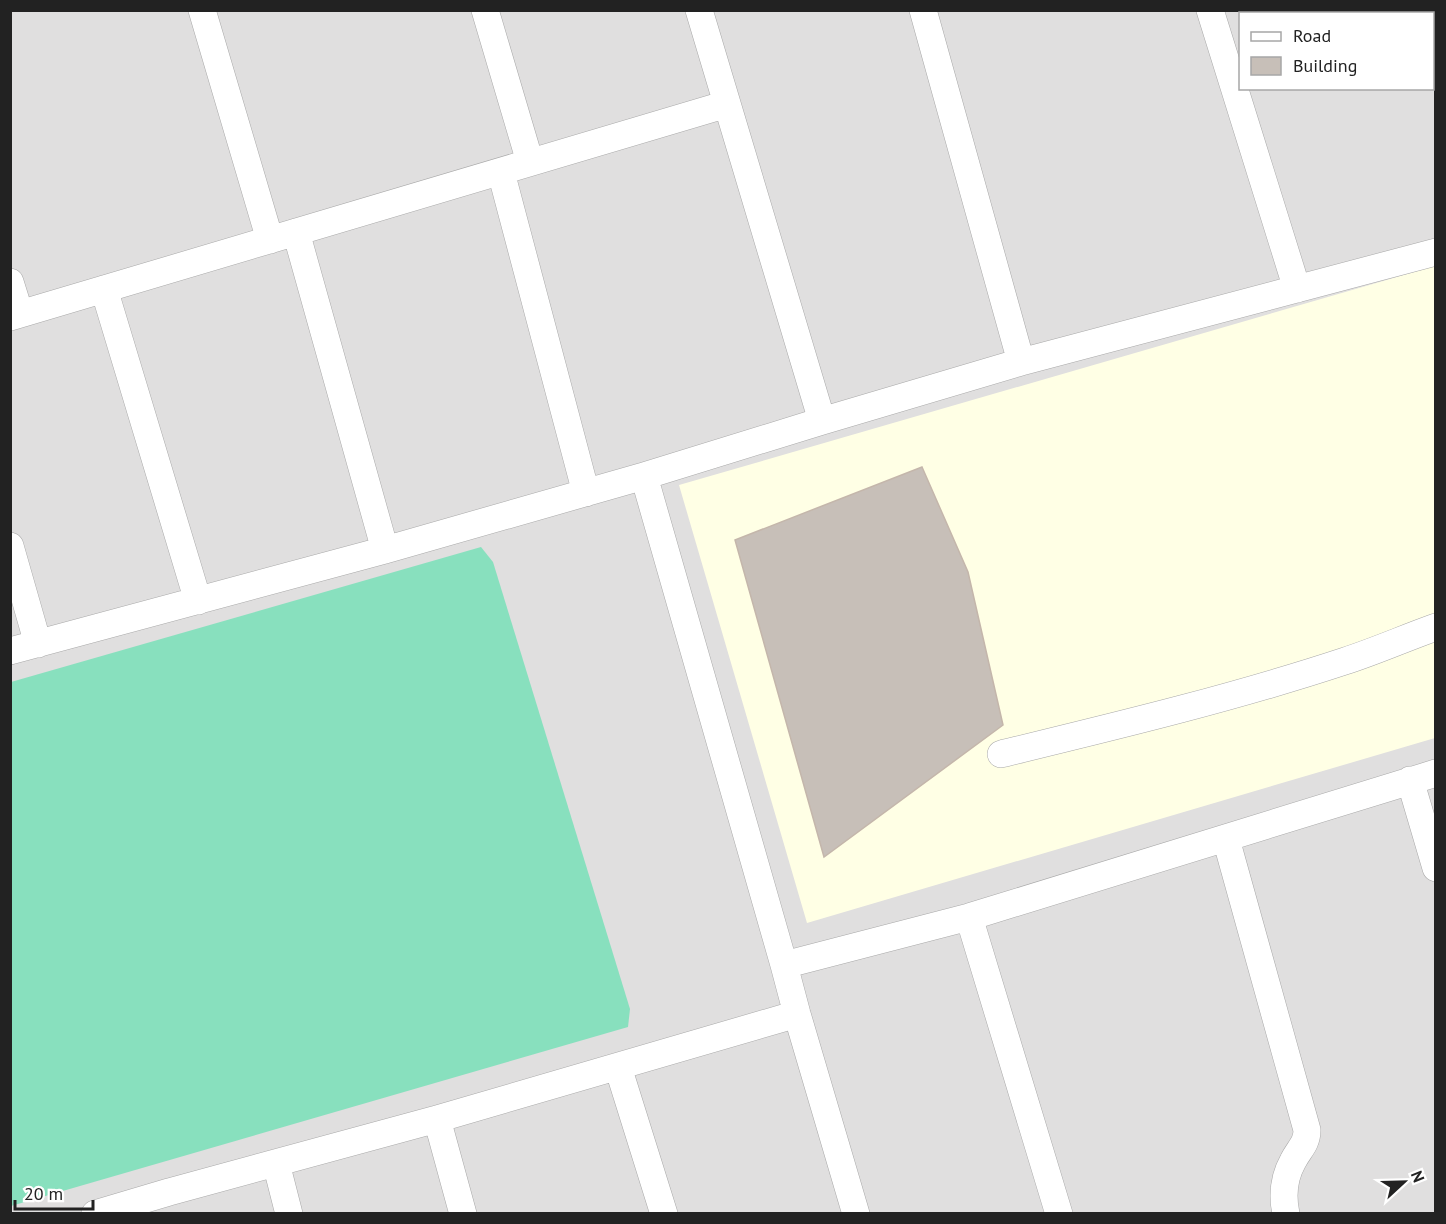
<svg xmlns="http://www.w3.org/2000/svg" width="1446" height="1224" viewBox="0 0 1446 1224" font-family="'PT Sans',sans-serif">
	<style>
		.residential { fill: #e0dfdf; fill-rule: evenodd }
		.education { fill: #ffffe5 }
		.pitch { fill: #88e0be }
		.building { fill: #c7bfb8; stroke: #c4b6ab; stroke-width: 1.5 }
		.lines { fill: none; stroke-linecap: round; stroke-linejoin: round }
		.street-casing { stroke: #a9a9a9; stroke-width: 28 }
		.street { stroke: #fff; stroke-width: 27 }
	</style>
	<rect width="100%" height="100%" fill="#f2efe9"/>
	<path class="residential" d="M 11,11 L 1435,11 L 1435,1213 L 11,1213 ZM 1240,14 L 1432,14 L 1432,88 L 1240,88 Z"/>
	<path class="education" d="M 1435,266 L 1435,738 L 807,923 L 679,485 Z"/>
	<path class="pitch" d="M 481,547 L 493,562 L 630,1009 L 628,1027 L 11,1206 L 11,682 Z"/>
	<path class="building" d="M 922,467 L 968,572 L 1003,725 L 824,857 L 735,540 Z"/>
	<g class="lines">
		<g class="street-casing">
			<path id="street" d="M 202,10 L 270,240
				M 485,10 L 530,162
				M 699,10 L 822,421
				M 923,10 L 1021,362
				M 1210,10 L 1297,289
				M 501,172 L 586,493
				M 296,232 L 385,550
				M 10,282 L 20,314
				M 104,289 L 198,601
				M 10,317 L 727,104
				M 644,476 L 784,965 L 797,1014 L 856,1214
				M 10,546 L 38,644
				M 10,651 L 385,550 L 644,476 L 822,421 L 1021,362 L 1436,252
				M 1001,754 C 1116,726 1233,698 1345,661 C 1376,651 1405,638 1436,627
				M 1410,780 L 1436,868
				M 1226,839 L 1307,1130 C 1307,1144 1299,1149 1293,1161 C 1284,1177 1282,1195 1286,1214
				M 969,917 L 1059,1214
				M 784,965 L 969,917 L 1436,773
				M 618,1067 L 664,1214
				M 437,1119 L 463,1214
				M 276,1163 L 289,1214
				M 95,1214 L 169,1192 L 437,1119 L 797,1014"/>
		</g>
		<use href="#street" class="street"/>
	</g>
	<rect width="1446" height="1224" fill="none" stroke="#222222" stroke-width="24"/>
	<rect x="1239" y="12" width="195" height="78" fill="#ffffff" stroke="#a7a7a7" stroke-width="1.5"/>
	<rect x="1251" y="32" width="30" height="9" fill="#ffffff" stroke="#a7a7a7" stroke-width="1.5"/>
	<text x="1293" y="42" font-size="18" fill="#222222">Road</text>
	<rect x="1251" y="57" width="30" height="18" fill="#c7bfb8" stroke="#a7a7a7" stroke-width="1.5"/>
	<text x="1293" y="72" font-size="18" fill="#222222">Building</text>
	<g transform="translate(1404 1182) rotate(68)" stroke="#ffffff" stroke-width="4.5" paint-order="stroke">
	<path d="M0-4.5L10 22L0 15L-10 22Z" fill="#222222"/>
	<text y="-9" font-size="16" font-weight="bold" text-anchor="middle" fill="#222222">N</text>
	</g>
	<path d="M15 1200v9h78v-9" fill="none" stroke="#222222" stroke-width="3"/>
	<text x="24" y="1200" font-size="18" fill="#222222" stroke="#ffffff" stroke-width="4.5" paint-order="stroke">20 m</text>
</svg>
